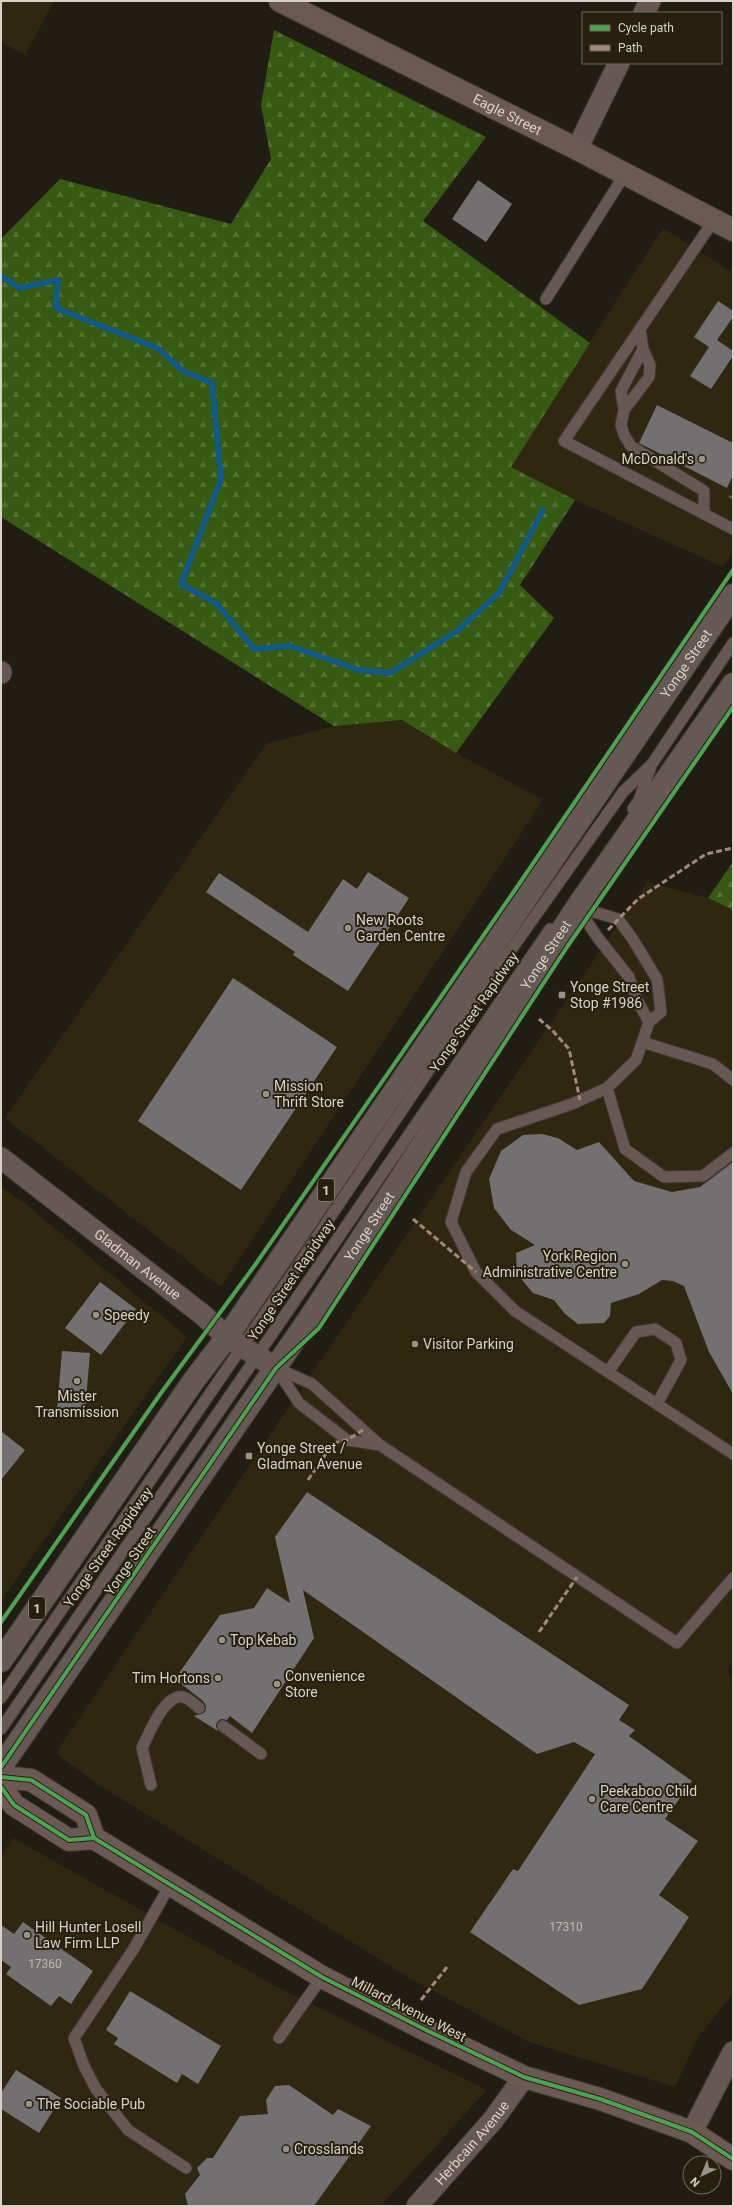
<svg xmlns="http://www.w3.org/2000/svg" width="734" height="2207" viewBox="0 0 734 2207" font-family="Roboto,sans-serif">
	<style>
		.built { fill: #302711 }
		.forest { fill: url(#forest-firs) }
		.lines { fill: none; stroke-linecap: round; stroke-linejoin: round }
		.stream { stroke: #0e5a8d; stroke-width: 5.5 }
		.building { fill: #727070 }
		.lane-casing { stroke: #3d3932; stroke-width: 13 }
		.street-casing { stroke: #3d3932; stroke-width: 23 }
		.secondary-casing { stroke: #3d3932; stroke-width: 24 }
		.primary-casing { stroke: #3d3932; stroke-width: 24 }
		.path { stroke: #675b58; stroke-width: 2.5; stroke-dasharray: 4 2; stroke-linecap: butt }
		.lane { stroke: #685855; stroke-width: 11 }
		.street { stroke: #685855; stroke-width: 21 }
		.secondary { stroke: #6c5956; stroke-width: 22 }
		.primary { stroke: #665854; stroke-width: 22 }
		.quiet { stroke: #a5887d; stroke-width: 3; stroke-dasharray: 6 3; stroke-linecap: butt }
		.cycleway-casing { stroke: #27200e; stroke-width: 6 }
		.cycleway { stroke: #4ca352; stroke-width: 4 }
		.poi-dot { fill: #979389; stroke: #27200e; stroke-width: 1.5 }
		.labels { text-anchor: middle; stroke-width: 4; stroke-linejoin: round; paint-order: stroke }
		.number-label { font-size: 12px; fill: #bebab2 }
		.shield { fill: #27200e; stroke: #a29d90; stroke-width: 1 }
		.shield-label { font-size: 13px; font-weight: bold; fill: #d7d3c8 }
		.street-label { font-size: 14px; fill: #d7d3c8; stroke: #27200e }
		.poi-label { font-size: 14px; fill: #d7d3c8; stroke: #27200e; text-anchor: start }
	</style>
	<defs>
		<pattern id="forest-firs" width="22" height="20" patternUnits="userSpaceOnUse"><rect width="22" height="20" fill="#375a12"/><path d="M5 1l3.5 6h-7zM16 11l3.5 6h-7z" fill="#537133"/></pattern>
	</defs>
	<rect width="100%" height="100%" fill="#211d14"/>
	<path class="built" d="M 1,1 L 54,1 L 25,55 L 1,42 Z
		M 663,228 L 733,273 L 733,552 L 723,567 L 575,500 L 510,467 Z
		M 402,720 L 456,753 L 543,800 L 221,1287 L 5,1118 L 266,744 L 334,726 Z
		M 647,882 L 708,898 L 733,910 L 733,1660 L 728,1669 L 733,1689 L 733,1994 L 698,2037 L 675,2087 L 529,2042 L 411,1979 L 96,1783 L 56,1753 L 276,1426 Z
		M 1,1187 L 23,1202 L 187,1337 L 1,1601 Z
		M 13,1838 L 279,1988 L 487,2090 L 381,2206 L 1,2206 L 1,1856 Z"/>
	<path class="forest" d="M 274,30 L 486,137 L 423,221 L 590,343 L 511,467 L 575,500 L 520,585 L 554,618 L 456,753 L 402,720 L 334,726 L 1,517 L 1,239 L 60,179 L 231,224 L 271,159 L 261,105 Z
		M 733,862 L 733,910 L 708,898 Z"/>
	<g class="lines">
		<path class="stream" d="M 1,276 L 19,288 L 58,280 L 56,308 L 157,348 L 183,371 L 212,383 L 221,479 L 181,584 L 216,603 L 254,649 L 290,646 L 359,670 L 390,673 L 457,631 L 499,593 L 543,510"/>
	</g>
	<path class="building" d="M 478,180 L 512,204 L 486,242 L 452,219 Z
		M 718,301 L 733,311 L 733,317 L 717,340 L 733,351 L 733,356 L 711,389 L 690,376 L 709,347 L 694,337 Z
		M 657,405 L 733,443 L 733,475 L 727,488 L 639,443 Z
		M 368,872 L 409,898 L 348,991 L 293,955 L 295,952 L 206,892 L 219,873 L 308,932 L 343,879 L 357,889 Z
		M 233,978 L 337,1047 L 241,1190 L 138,1121 Z
		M 542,1134 L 558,1138 L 577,1150 L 599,1142 L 634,1181 L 672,1192 L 700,1187 L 733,1162 L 733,1394 L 709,1352 L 684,1286 L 673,1281 L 662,1280 L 639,1294 L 611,1303 L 610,1316 L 604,1323 L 578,1324 L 565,1314 L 554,1300 L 533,1293 L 517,1274 L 516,1253 L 535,1245 L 511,1230 L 494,1208 L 489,1179 L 501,1151 L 523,1135 Z
		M 100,1282 L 136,1309 L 101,1355 L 65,1328 Z
		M 62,1351 L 90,1353 L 85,1412 L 57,1409 Z
		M 1,1431 L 25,1450 L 1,1480 Z
		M 307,1492 L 629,1705 L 619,1720 L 635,1730 L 629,1736 L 692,1781 L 665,1819 L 698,1841 L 659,1895 L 689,1917 L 642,1989 L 579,2005 L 470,1932 L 513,1869 L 518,1871 L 595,1754 L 574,1742 L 537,1754 L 303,1590 L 314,1638 L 252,1733 L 230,1716 L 227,1720 L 221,1719 L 217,1722 L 216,1726 L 218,1731 L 194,1716 L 205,1712 L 206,1706 L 203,1701 L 175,1679 L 220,1615 L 254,1608 L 267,1588 L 290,1603 L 275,1537 Z
		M 23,1922 L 93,1971 L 71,2004 L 59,1996 L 51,2006 L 6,1974 L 11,1967 L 1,1960 L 1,1925 L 14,1934 Z
		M 130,1991 L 221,2046 L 198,2084 L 182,2074 L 177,2083 L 114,2044 L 118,2038 L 106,2030 Z
		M 16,2070 L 61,2098 L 39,2133 L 1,2109 L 1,2093 Z
		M 289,2085 L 333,2115 L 338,2109 L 371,2126 L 314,2206 L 188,2206 L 185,2194 L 200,2175 L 197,2168 L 207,2158 L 213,2158 L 240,2116 L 268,2114 L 266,2100 L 275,2086 Z"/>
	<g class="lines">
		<g class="lane-casing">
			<path id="lane" d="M 714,220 L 564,441 L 733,529
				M 546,299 L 625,174
				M 640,329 L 643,349 L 650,365 L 649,377 L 624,410 L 621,425 L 624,435 L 631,446 L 704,491 L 704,514
				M 624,410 L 621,391 L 643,349
				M 633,809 L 639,800 L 651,766
				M 577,907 L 618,919 L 632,938 L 657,979 L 661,1012 L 649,1022 L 636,1060 L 607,1088 L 572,1104 L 497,1129 L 466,1172 L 451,1222 L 476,1272 L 515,1311 L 733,1454
				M 577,907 L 598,938 L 629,977 L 637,1000 L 649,1022
				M 642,1042 L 713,1064 L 733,1080
				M 607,1088 L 625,1149 L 664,1177 L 703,1176 L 733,1153
				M 276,1368 L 312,1384 L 380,1445 L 677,1643 L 733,1578
				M 276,1368 L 299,1403 L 347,1440 L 380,1445
				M 608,1372 L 636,1332 L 655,1329 L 676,1343 L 681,1360 L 657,1404
				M 1,1698 L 292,1274 L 484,988 L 623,792 L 652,764 L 733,643
				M 223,1726 L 261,1754
				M 1,1729 L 550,929
				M 151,1785 L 142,1748 C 149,1734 164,1694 183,1697 C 189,1698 195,1705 199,1708
				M 170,1885 L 133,1950 L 74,2038 L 84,2066 L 96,2089 L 128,2130 L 186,2168
				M 279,2038 L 322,1977"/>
		</g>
		<g class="street-casing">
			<g id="street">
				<path d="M 644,13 L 650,1"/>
				<path d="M 577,149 L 619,63"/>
				<path d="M 1,672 L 1,673"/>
				<path id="s1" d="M 1,1158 L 203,1315 L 227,1337 L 276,1368"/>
				<path d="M 692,2132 L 733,2052"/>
				<path id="s2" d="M 417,2206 L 493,2120 L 524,2077"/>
			</g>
		</g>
		<g class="secondary-casing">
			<g id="secondary">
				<path id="s3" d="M 280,1 L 577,149 L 733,230"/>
				<path d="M 1,1777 L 31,1780 L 86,1815 L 94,1838"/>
				<path d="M 1,1787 L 14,1805 L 69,1840 L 94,1838 L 322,1977 L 426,2030 L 524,2077 L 600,2099 L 692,2132 L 733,2159"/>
			</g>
		</g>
		<g class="primary-casing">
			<g id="primary">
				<path id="s4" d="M 1,1661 L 192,1383 L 227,1337 L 733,595"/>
				<path id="s5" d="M 1,1767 L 315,1310 L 577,907 L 733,684"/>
			</g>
		</g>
		<path class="path" d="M 729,496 L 733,498"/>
		<use href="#lane" class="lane"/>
		<use href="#street" class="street"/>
		<use href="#secondary" class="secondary"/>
		<use href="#primary" class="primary"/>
		<path class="quiet" d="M 608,930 L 638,899 L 706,854 L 733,848
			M 539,1019 L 553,1031 L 569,1049 L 580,1100
			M 413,1219 L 476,1272
			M 308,1480 L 333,1443 L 347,1440 L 363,1430
			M 539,1632 L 577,1577
			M 421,2000 L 447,1967"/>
		<g class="cycleway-casing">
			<path id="cycleway" d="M 1,1622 L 161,1393 L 255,1265 L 517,887 L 733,570
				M 1,1767 L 276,1368 L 319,1328 L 567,947 L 733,707
				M 1,1777 L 31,1780 L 86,1815 L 94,1838
				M 1,1787 L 14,1805 L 69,1840 L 94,1838 L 322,1977 L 426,2030 L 524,2077 L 600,2099 L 692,2132 L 733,2159"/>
		</g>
		<use href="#cycleway" class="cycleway"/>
	</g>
	<g class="poi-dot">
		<circle cx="702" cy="459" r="4"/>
		<circle cx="348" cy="928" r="4"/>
		<rect x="558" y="991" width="8" height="8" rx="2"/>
		<circle cx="266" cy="1094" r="4"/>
		<circle cx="625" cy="1264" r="4"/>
		<circle cx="96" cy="1315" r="4"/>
		<circle cx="415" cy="1344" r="4"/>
		<circle cx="77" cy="1381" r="4"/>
		<rect x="245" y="1452" width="8" height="8" rx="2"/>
		<circle cx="222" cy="1640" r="4"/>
		<circle cx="218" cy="1678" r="4"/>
		<circle cx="277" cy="1684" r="4"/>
		<circle cx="592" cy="1799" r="4"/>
		<circle cx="27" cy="1935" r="4"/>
		<circle cx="29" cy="2104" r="4"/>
		<circle cx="286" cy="2149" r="4"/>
	</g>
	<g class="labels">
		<g class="number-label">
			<text x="566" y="1931">17310</text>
			<text x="45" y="1968">17360</text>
		</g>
		<g class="shield">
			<rect x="318" y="1179" width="16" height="22" rx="3"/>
			<rect x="29" y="1597" width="16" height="22" rx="3"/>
		</g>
		<g class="shield-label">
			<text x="326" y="1195">1</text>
			<text x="37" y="1613">1</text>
		</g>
		<g class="street-label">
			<text dy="5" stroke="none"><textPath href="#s3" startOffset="254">Eagle Street</textPath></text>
			<text dy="5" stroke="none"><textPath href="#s4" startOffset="1210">Yonge Street</textPath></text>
			<text dy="5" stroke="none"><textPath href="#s5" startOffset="978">Yonge Street</textPath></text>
			<text transform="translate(474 1012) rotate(-55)" y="5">Yonge Street Rapidway</text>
			<text dy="5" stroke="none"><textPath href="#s5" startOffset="654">Yonge Street</textPath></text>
			<text dy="5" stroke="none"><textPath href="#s1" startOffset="173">Gladman Avenue</textPath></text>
			<text transform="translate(291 1280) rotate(-56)" y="5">Yonge Street Rapidway</text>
			<text transform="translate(108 1547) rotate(-55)" y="5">Yonge Street Rapidway</text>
			<text transform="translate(130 1561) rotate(-56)" y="5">Yonge Street</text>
			<text transform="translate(409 2009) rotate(27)" y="5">Millard Avenue West</text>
			<text dy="5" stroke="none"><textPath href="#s2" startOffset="84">Herbcain Avenue</textPath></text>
		</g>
		<g class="poi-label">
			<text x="694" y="464" text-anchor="end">McDonald's</text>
			<text x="356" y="925">New Roots<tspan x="356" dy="16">Garden Centre</tspan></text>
			<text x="570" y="992">Yonge Street<tspan x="570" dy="16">Stop #1986</tspan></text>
			<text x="274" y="1091">Mission<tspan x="274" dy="16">Thrift Store</tspan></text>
			<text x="617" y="1261" text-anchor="end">York Region<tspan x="617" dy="16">Administrative Centre</tspan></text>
			<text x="104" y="1320">Speedy</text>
			<text x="423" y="1349">Visitor Parking</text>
			<text x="77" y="1401" text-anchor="middle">Mister<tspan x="77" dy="16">Transmission</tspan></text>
			<text x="257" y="1453">Yonge Street /<tspan x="257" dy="16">Gladman Avenue</tspan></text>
			<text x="230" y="1645">Top Kebab</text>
			<text x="285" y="1681">Convenience<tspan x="285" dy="16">Store</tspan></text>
			<text x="210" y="1683" text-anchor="end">Tim Hortons</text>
			<text x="600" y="1796">Peekaboo Child<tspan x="600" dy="16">Care Centre</tspan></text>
			<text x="35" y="1932">Hill Hunter Losell<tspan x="35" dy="16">Law Firm LLP</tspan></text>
			<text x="37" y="2109">The Sociable Pub</text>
			<text x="294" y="2154">Crosslands</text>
		</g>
	</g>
	<rect width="734" height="2207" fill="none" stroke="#d7d3c8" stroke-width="4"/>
	<rect x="582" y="12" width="140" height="52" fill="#27200e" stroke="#6d6858"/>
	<rect x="590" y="25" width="20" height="6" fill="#4ca352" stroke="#6d6858"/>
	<text x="618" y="32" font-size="12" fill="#d7d3c8">Cycle path</text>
	<rect x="590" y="45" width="20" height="6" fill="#a5887d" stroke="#6d6858"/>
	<text x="618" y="52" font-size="12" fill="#d7d3c8">Path</text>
	<g transform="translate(702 2175) rotate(224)"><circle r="19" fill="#27200e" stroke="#6d6858"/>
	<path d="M0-3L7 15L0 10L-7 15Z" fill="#979389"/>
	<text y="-6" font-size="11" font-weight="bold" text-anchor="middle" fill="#d7d3c8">N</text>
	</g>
</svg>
